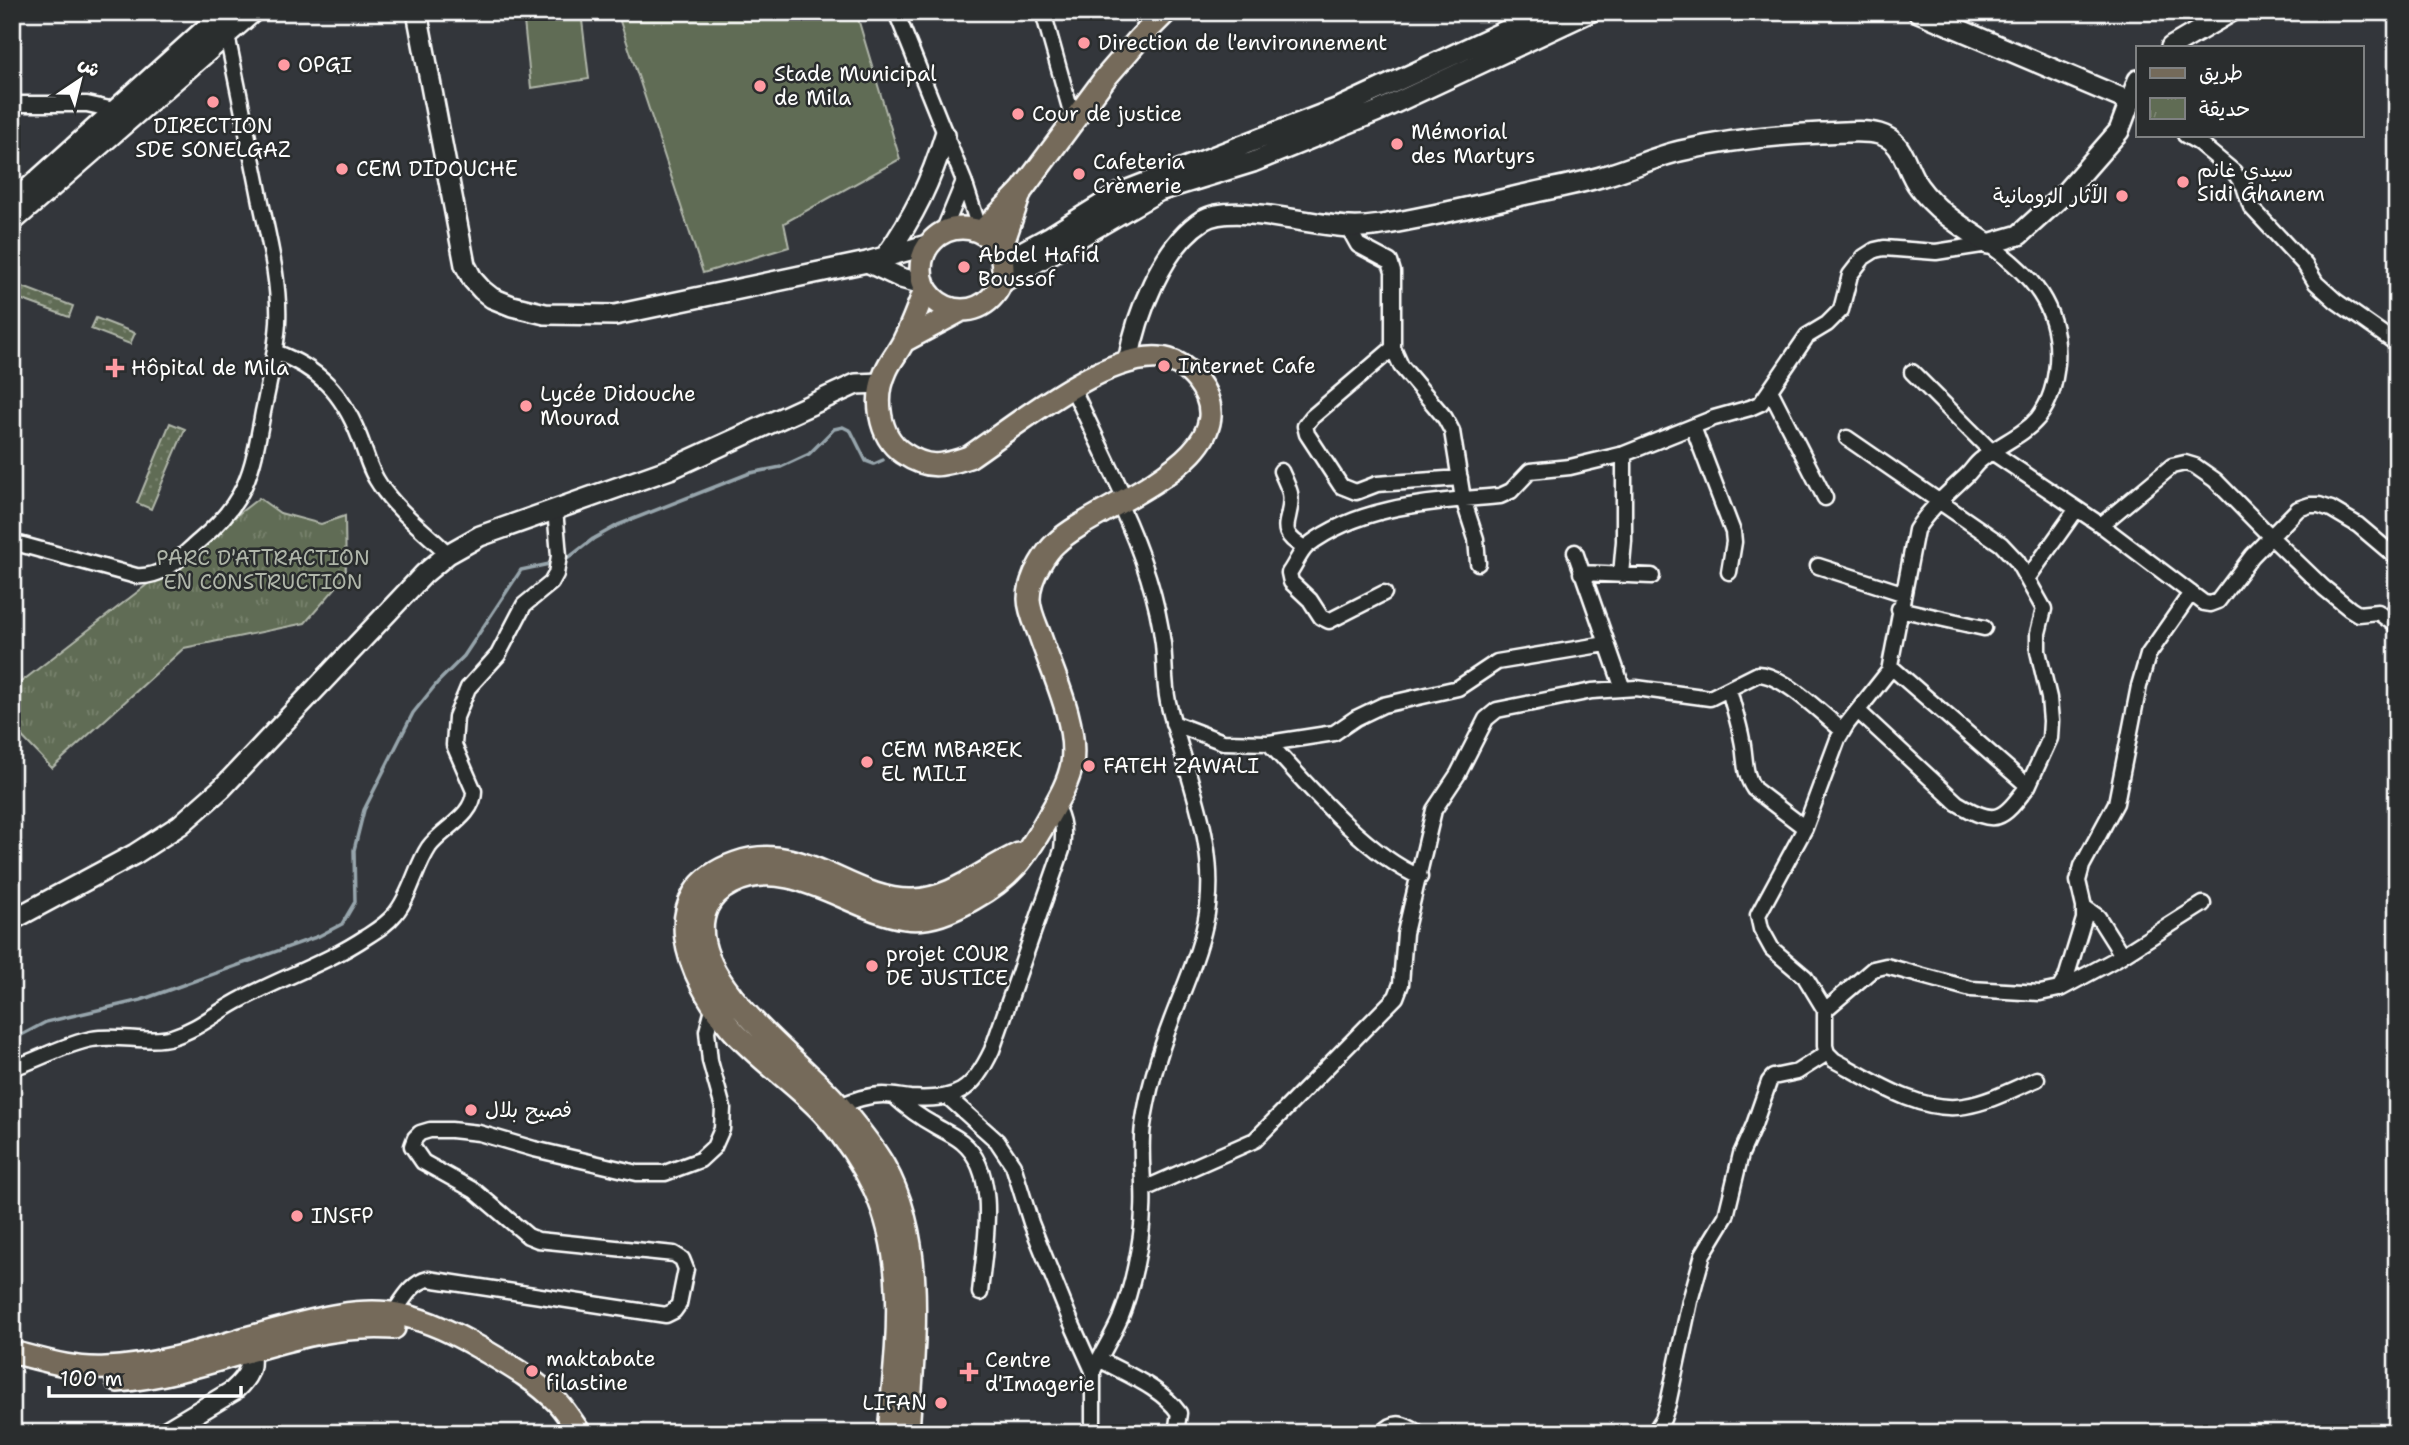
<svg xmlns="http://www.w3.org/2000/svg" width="2409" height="1445" viewBox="0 0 2409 1445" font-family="'Shantell Sans','Playpen Sans Arabic',sans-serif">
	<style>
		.grass { fill: #606c54; stroke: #b0b6aa; stroke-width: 2 }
		.park { fill: url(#park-tufts); stroke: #b0b6aa; stroke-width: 2 }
		.garden { fill: url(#garden-dots); stroke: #b0b6aa; stroke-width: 2 }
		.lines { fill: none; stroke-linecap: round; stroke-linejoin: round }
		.stream { stroke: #97a5ac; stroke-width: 3.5 }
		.street-casing { stroke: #fff; stroke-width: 19 }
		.secondary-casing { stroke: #fff; stroke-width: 24 }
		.primary-casing { stroke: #fff; stroke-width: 26 }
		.street { stroke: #2a2d2e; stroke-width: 14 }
		.secondary { stroke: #2a2d2e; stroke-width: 19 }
		.primary { stroke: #746a5a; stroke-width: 21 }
		.poi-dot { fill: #ff9aa2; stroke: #2a2d2e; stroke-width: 2.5 }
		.labels { text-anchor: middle; stroke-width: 5; stroke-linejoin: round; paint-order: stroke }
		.poi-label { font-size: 21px; fill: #fff; stroke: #2a2d2e; text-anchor: start }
		.park-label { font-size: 21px; fill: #b0b6aa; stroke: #2a2d2e }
	</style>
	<defs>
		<pattern id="park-tufts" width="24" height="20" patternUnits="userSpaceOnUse" patternTransform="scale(1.75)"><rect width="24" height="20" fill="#606c54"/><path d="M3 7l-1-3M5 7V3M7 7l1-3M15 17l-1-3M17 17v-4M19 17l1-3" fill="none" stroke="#78826e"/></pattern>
		<pattern id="garden-dots" width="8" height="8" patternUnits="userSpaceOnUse" patternTransform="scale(1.75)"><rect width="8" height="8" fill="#606c54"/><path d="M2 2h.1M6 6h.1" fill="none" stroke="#78826e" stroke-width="1.8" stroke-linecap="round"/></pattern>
	</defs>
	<rect width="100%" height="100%" fill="#33363b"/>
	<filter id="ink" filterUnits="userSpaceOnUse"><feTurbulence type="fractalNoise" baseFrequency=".0143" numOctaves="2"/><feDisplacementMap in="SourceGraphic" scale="14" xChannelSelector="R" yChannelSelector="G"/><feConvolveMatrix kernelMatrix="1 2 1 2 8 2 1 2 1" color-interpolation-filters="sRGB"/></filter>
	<g filter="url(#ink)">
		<path class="grass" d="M 523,12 L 581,12 L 589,79 L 531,88 Z
			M 617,12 L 856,12 L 900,159 L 784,223 L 789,247 L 703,273 Z"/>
		<path class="park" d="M 259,498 L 280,513 L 321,524 L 345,516 L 346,576 L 305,623 L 184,648 L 52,768 L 12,726 L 12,689 Z"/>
		<path class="garden" d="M 15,284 L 73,306 L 69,317 L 12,296 Z
			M 96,318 L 135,333 L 130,344 L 91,329 Z
			M 170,423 L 185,429 L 151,509 L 137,503 Z"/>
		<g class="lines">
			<path class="stream" d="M 562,561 L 567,559 L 593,539 L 618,525 L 750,473 L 781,467 L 809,454 L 834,429 L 843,427 L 851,431 L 866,461 L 874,464 L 883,460
				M 12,1040 L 46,1022 L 141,1000 L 319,936 L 342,924 L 355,902 L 354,850 L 364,810 L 413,713 L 438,682 L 464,656 L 521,570 L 554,563"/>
			<g class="street-casing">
				<path id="street" d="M 896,12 L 964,181 L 980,231
					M 1043,12 L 1073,119
					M 12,104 L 87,104 L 114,110
					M 2185,135 L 2199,143 L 2234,172 L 2244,186 L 2251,207 L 2305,265 L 2316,283 L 2336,301 L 2397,344
					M 1348,227 L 1358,245 L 1390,262 L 1393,272 L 1393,348 L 1401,366 L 1445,418 L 1452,431 L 1463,499 L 1476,539 L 1478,563
					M 943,232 L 964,181
					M 1393,348 L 1312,417 L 1305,426 L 1307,434 L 1341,486 L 1356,492 L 1377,484 L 1460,478
					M 275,352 C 318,368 342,392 359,436 C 366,453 369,470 380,485 C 397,511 426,532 448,554
					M 1912,372 L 1992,452 L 2101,525 L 2204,603 L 2210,604 L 2218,601 L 2252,556 L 2298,509 L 2310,505 L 2319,505 L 2331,509 L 2358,525 L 2397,558
					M 1072,387 L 1125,499
					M 1771,392 L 1825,498
					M 1693,427 L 1733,532 L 1734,542 L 1729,572
					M 1847,438 L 2001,544 L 2017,561 L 2044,609 L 2038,633 L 2038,651 L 2049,698 L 2051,721 L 2050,738 L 2028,786 L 1890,666
					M 1281,471 C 1284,478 1288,486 1290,493 C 1295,519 1271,530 1305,548
					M 2101,525 L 2172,466 L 2185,463 L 2195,466 L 2215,480 L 2272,538 L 2324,588 L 2350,609 L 2358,614 L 2378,612 L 2397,626
					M 12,542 L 136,576 C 164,578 179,558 199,541 C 248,500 252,472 263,412 C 269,383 276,353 278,323 C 280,283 269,241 261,202 C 250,146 238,90 227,35
					M 1575,552 L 1623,689
					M 1818,566 L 1902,593
					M 1581,573 L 1652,576
					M 1621,575 L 1624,541 L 1624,454
					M 2027,579 L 2076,510
					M 1384,593 L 1329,621 L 1321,617 L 1310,600 L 1291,582 L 1289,573 C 1295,565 1300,552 1307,546 C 1361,504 1436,502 1500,496 L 1511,491 L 1530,471 L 1570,467 L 1624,454 L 1714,418 L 1750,408 L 1761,403 L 1807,336 L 1827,324 L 1841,310 L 1850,275 L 1864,257 L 1875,250 L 1884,248 L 1936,252 L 1988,244 C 2031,274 2061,307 2057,363 C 2055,383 2051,401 2038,418 C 2023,436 1999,444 1982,459 C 1976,463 1972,470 1967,475 C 1949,492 1930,508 1916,530 L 1889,671 L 1847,724 L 1838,739 L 1805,828 L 1758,915 L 1761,929 L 1772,949 L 1805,977 L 1825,1010 L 1825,1046 L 1827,1053 L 1834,1060 C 1871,1080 1921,1114 1965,1106 C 1990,1102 2013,1089 2037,1079
					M 1899,609 L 1984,628
					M 1729,689 C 1733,706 1739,723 1742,740 C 1746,758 1743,773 1754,789 L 1805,828
					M 1858,711 L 1957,803 C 1997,827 2002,820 2028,786
					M 1173,723 L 1223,742 L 1269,743 C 1308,786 1367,855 1420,877
					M 1269,743 L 1334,733 L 1356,718 L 1383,705 L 1458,688 L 1497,662 L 1606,644
					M 2084,907 L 2098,917 L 2122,955
					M 2060,989 L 2116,959 L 2203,904
					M 1825,1010 L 1873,969 L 1886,966 L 1971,989 L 2040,993 L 2059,989 L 2066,978 L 2084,919 L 2084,907 L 2078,881 L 2082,866 L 2116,803 L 2139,686 L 2148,655 L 2191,593
					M 12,1068 C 39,1060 64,1044 92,1039 C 118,1034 149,1044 172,1037 C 199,1029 218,1011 242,999 C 283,977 327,963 366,937 C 377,930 387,924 395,914 C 411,895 415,868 429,847 C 442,829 474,816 474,791 L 454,745 L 456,717 L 468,688 L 498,655 L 524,605 L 551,583 L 556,574 L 559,556 L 555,509
					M 894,1096 C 906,1107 919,1117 934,1125 C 943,1131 954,1135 962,1142 C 1001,1174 984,1248 980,1293
					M 949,1098 L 997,1141 L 1013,1165 L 1031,1223 L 1071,1322 L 1093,1371 L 1093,1433
					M 840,1106 C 854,1100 867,1095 883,1095 C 892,1095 901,1097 910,1098 C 957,1101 972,1092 992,1050 L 1062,850 C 1064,833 1064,820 1055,805
					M 1144,1189 L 1255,1140 L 1396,997 L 1401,984 L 1405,933 L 1434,810 L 1458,774 L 1486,719 L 1497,710 L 1592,691 L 1636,688 L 1710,698 L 1758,674 C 1784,675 1822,714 1843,731
					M 393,1314 C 403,1300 411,1283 428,1279 L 666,1315 L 674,1311 L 679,1304 L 686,1269 L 682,1259 L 674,1254 L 538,1240 L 528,1236 L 475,1191 L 423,1162 L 412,1146 L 415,1138 L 420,1133 L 430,1130 L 451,1130 L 479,1133 L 534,1149 L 637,1173 L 665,1173 L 700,1160 L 714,1147 L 722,1129 L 723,1108 L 710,1061 L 707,1031 L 714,1005
					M 1099,1359 C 1125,1374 1161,1387 1179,1413 L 1176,1433
					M 1093,1371 C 1101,1354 1112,1337 1120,1319 C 1132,1290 1142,1242 1143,1211 C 1145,1183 1139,1153 1143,1126 C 1148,1090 1159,1053 1172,1019 C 1184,987 1198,957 1205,924 C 1222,847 1185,775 1168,702 C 1164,683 1165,663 1163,644 C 1157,594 1140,548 1119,503
					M 1383,1433 C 1395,1419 1405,1424 1418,1433
					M 1654,1433 L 1663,1419 L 1668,1404 L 1690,1301 L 1703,1254 L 1726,1216 L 1741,1154 L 1754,1125 L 1769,1082 L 1773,1077 L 1797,1072 L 1827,1053"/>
			</g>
			<g class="secondary-casing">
				<path id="secondary" d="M 417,12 L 465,265 L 473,280 L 482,290 L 492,298 L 512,306 L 545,314 L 615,315 L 867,262 L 927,245
					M 1918,12 L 2131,102
					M 2171,47 L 2231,12
					M 12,203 L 224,12
					M 12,222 L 253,12
					M 886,256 C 914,216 931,181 945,135
					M 867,262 L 901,278 L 923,284
					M 1003,262 L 1051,236 L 1120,193 L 1341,107 L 1546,12
					M 1001,283 L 1159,191 L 1253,162 L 1376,112 L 1590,12
					M 1128,362 C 1136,316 1162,246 1203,220 C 1233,202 1313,226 1350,227 C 1369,228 1388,224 1408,220 C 1447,213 1487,203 1527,194 C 1552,188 1579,184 1604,176 C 1630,169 1654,157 1680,151 C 1727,140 1773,135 1821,133 C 1840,133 1861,129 1879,134 C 1905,141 1905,169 1919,187 C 1937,212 1963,227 1988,244 L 2019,235 L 2063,195 L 2119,131 L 2138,80
					M 12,920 L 135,854 L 180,825 L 222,788 L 424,574 L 448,554 L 480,536 L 670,469 L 856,384 L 881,383
					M 163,1433 L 233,1391 C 254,1372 252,1365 247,1338"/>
			</g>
			<g class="primary-casing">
				<path id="primary" d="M921 269a41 41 0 1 1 82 0a41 41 0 1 1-82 0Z
					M 981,232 L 1022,190 L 1106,77 L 1139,39 L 1166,12
					M 1000,252 L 1021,191
					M 904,341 L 962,310
					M 12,1352 C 43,1360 74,1370 106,1368 C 153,1366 201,1351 246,1338 C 294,1326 352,1304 402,1315 C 430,1321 455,1334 480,1348 C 507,1364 536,1380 558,1403 C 566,1412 573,1423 580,1433
					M 117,1381 C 211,1374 299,1321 394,1328
					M 889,1433 C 896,1350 910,1266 874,1188 C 862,1163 845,1138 827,1117 C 798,1084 759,1061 730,1027 C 688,977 652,892 736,863 C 803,839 851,902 913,900 C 953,899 984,869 1019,854
					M 908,1433 C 913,1349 928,1242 884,1166 C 872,1145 856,1126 841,1108 C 804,1061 676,976 707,907 C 712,896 722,888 732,883 C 790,854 849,910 905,918 C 928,922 953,911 973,899 C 1011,878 1025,858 1046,821 C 1056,803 1068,785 1072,764 C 1078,723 1052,672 1039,633 C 1035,623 1029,610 1029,599 C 1029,587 1034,574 1040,564 C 1044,557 1049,549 1056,543 C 1094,505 1257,457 1197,380 C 1187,368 1174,359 1159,358 C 1102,354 1015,426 969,457 C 942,466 928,470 903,453 C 878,436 874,397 886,371 C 891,359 900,350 905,338 C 913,322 919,305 925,289"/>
			</g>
			<use href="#street" class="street"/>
			<use href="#secondary" class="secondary"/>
			<use href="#primary" class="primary"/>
		</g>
	</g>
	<g class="poi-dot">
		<circle cx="1084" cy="43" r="7"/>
		<circle cx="284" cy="65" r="7"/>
		<circle cx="760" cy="86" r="7"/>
		<circle cx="213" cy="102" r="7"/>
		<circle cx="1018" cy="114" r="7"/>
		<circle cx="1397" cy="144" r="7"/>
		<circle cx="342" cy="169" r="7"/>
		<circle cx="1079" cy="174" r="7"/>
		<circle cx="2183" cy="182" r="7"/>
		<circle cx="2122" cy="196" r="7"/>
		<circle cx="964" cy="267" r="7"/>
		<circle cx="1164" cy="366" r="7"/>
		<path d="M111.5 357.5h7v7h7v7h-7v7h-7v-7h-7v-7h7z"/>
		<circle cx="526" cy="406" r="7"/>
		<circle cx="867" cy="762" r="7"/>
		<circle cx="1089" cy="766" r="7"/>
		<circle cx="872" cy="966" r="7"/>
		<circle cx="471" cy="1110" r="7"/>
		<circle cx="297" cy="1216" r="7"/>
		<circle cx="532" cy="1371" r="7"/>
		<path d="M965.5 1361.5h7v7h7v7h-7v7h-7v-7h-7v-7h7z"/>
		<circle cx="941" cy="1403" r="7"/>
	</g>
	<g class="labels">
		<g class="poi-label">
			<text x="1098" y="50">Direction de l'environnement</text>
			<text x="298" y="72">OPGI</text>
			<text x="774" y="81">Stade Municipal<tspan x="774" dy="24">de Mila</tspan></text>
			<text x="1032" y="121">Cour de justice</text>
			<text x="213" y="133" text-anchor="middle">DIRECTION<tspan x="213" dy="24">SDE SONELGAZ</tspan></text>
			<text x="1411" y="139">Mémorial<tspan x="1411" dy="24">des Martyrs</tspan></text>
			<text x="1093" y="169">Cafeteria<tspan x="1093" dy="24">Crèmerie</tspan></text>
			<text x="356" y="176">CEM DIDOUCHE</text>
			<text x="2197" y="177">سيدي غانم<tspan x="2197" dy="24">Sidi Ghanem</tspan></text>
			<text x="2108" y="203" text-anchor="end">الآثار الرومانية</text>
			<text x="978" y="262">Abdel Hafid<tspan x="978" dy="24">Boussof</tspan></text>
			<text x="1178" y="373">Internet Cafe</text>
			<text x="131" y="375">Hôpital de Mila</text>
			<text x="540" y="401">Lycée Didouche<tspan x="540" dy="24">Mourad</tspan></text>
			<text x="881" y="757">CEM MBAREK<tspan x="881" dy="24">EL MILI</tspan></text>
			<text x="1103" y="773">FATEH ZAWALI</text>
			<text x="886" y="961">projet COUR<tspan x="886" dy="24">DE JUSTICE</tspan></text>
			<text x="485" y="1117">فصيح بلال</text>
			<text x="311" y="1223">INSFP</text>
			<text x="546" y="1366">maktabate<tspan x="546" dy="24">filastine</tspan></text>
			<text x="985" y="1367">Centre<tspan x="985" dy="24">d'Imagerie</tspan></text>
			<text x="927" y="1410" text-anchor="end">LIFAN</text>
		</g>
		<g class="park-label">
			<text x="263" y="565">PARC D'ATTRACTION<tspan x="263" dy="24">EN CONSTRUCTION</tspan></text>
		</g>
	</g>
	<rect width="2409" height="1445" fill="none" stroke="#2a2d2e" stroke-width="42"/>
	<rect x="21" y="21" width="2367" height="1403" fill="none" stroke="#fff" stroke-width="2.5" filter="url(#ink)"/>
	<rect x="2136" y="46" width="228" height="91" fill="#2a2d2e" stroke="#7f8182" stroke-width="2"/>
	<rect x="2150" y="68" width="35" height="10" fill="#746a5a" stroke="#7f8182" stroke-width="2"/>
	<text x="2199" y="80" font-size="21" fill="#ffffff">طريق</text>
	<rect x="2150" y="98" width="35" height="21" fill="url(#park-tufts)" stroke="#7f8182" stroke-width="2"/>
	<text x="2199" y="116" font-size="21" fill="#ffffff">حديقة</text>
	<g transform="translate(80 80) rotate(35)" stroke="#2a2d2e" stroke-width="5" paint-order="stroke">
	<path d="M0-5L12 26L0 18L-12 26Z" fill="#ffffff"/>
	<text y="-10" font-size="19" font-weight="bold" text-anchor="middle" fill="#ffffff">ش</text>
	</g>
	<path d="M49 1386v10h192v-10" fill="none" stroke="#ffffff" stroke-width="3.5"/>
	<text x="60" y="1386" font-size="21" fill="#ffffff" stroke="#2a2d2e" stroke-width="5" paint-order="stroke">100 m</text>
</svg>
